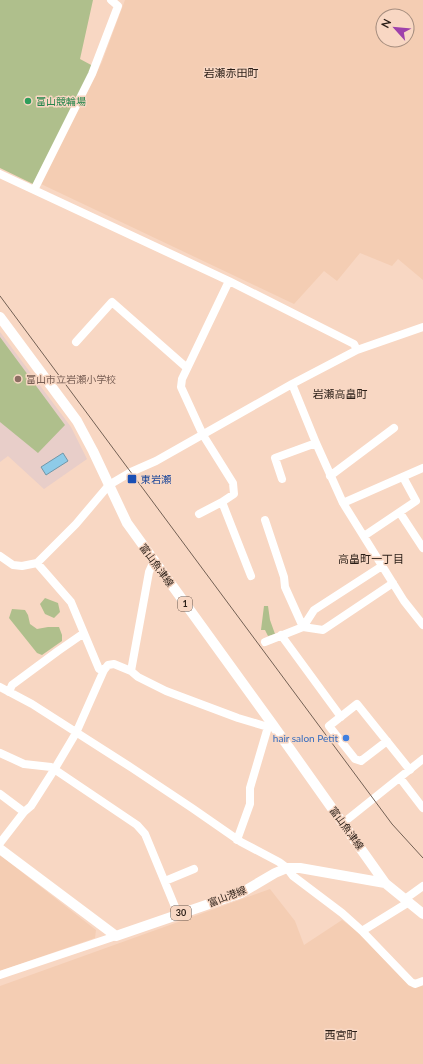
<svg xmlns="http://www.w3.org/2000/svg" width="423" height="1064" viewBox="0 0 423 1064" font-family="Lato,'Noto Sans JP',sans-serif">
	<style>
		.built { fill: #f4cdb3; fill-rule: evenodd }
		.education { fill: #e8cec9 }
		.green { fill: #afbf8c }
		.water { fill: #8ecbe8; stroke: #7097a9 }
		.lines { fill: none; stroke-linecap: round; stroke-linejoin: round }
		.minor { stroke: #fff; stroke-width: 8 }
		.major { stroke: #fff; stroke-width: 10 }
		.tram { stroke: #736054; stroke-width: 1 }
		.leisure-dot { fill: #2e9e5b; stroke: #f8d7c3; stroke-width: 1.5 }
		.education-dot { fill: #8d6e63; stroke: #f8d7c3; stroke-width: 1.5 }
		.transit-dot { fill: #1a4fb4; stroke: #f8d7c3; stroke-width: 1.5 }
		.shop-dot { fill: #3f7fe0; stroke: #f8d7c3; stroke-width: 1.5 }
		.labels { text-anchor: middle; stroke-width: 3; stroke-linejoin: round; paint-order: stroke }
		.shield { fill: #f8d7c3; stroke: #67554a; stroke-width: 1 }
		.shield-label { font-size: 9px; font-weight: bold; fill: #291d16 }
		.leisure-label { font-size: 10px; fill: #27864d; stroke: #f8d7c3; text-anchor: start }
		.education-label { font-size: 10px; fill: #785e54; stroke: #f8d7c3; text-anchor: start }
		.transit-label { font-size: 10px; fill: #164399; stroke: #f8d7c3; text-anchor: start }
		.street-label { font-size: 10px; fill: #291d16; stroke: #f8d7c3 }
		.shop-label { font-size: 10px; fill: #366cbe; stroke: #f8d7c3; text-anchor: end }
		.neighbourhood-label { font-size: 11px; fill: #291d16; stroke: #f8d7c3 }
	</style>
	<rect width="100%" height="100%" fill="#f8d7c3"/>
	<path class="built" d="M 125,0 L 423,0 L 423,280 L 398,259 L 392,266 L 360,253 L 337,281 L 324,271 L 294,304 L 41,184 L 102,62 ZM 383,16 L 407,16 L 407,40 L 383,40 Z
		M 0,855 L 96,930 L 95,938 L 0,971 Z
		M 270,889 L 295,921 L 304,945 L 342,920 L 358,932 L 409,984 L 423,983 L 423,1064 L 0,1064 L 0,986 Z"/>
	<path class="education" d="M 0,332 L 71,427 L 87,459 L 44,489 L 8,456 L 0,462 Z"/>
	<path class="green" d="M 0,0 L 93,0 L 80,59 L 93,66 L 33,184 L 0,168 Z
		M 0,337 L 65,425 L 38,453 L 0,422 Z
		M 45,598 L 58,603 L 60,612 L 54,618 L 45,614 L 40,604 Z
		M 264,606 L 268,606 L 270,620 L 275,634 L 268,636 L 265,630 L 261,630 Z
		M 12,609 L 25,610 L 28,615 L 30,624 L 37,629 L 48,627 L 59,627 L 62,635 L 62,641 L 42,655 L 37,653 L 9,618 Z"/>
	<path class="water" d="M 63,453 L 68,461 L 46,475 L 41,467 Z"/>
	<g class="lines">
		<path class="minor" d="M 0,174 L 229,281 L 354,344 L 357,350
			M 34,190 L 92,74 L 118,6 L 111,0
			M 229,281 L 182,379 L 181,387 L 203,435 L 233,483 L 234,494 L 222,502 L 251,576
			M 76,342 L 112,302 L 187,368
			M 292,384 L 316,443 L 343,503 L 404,601 L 423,625
			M 330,476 L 394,428
			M 282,479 L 275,458 L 316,443
			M 343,503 L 423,468
			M 400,513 L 423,548
			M 199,514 L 222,502
			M 265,520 L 284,577 L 285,587 L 303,627 L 323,630 L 393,583
			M 364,536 L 416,501 L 403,477
			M 0,556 L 13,565 L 22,566 L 37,563 L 76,524 L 109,485 L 131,472 L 156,461 L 292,384 L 357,350 L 423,327
			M 37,563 L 71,602 L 99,669 L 104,670
			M 281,635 L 341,717
			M 265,642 L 303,627 L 314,610 L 382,566
			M 131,671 L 149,572 L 154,561
			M 0,687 L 32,704 L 132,768 L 192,808 L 241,842 L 279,862 L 287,868 L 293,876 L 342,913 L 362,931 L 411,982 L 415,984 L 423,981
			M 9,692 L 12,685 L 58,651 L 84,633
			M 387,741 L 361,761 L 355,759 L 329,726 L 357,704 L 410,770
			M 0,753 L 24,764 L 51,767 L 137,825 L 145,834 L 178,914
			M 400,778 L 423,808
			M 0,794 L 24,812
			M 343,823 L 423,759
			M 237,840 L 250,804 L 250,788 L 268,727
			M 0,843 L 24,812 L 31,806 L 54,770 L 76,733 L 104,670 L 108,665 L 114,664 L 131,671 L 138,677 L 166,691 L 238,718 L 268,727 L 273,725
			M 165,881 L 194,869
			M 405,899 L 423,886
			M 362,931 L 409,902
			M 0,975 L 116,936"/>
		<path class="major" d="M 0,317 L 77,421 L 93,451 L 127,523 L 273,725 L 385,883
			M 0,849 L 116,936 L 241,893 L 275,873 L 287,868 L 300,868 L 385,883 L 423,914"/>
		<path class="tram" d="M 0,296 L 392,824 L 423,858"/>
	</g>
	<circle class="leisure-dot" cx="28" cy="101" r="4"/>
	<circle class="education-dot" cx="18" cy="379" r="4"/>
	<rect class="transit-dot" x="127" y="474" width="10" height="10" rx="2"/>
	<circle class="shop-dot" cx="346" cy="738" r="4"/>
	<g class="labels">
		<g class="shield">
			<rect x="178" y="597" width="14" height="14" rx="3"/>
			<rect x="171" y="906" width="20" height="14" rx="3"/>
		</g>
		<g class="shield-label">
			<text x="185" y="607">1</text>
			<text x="181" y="916">30</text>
		</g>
		<g class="leisure-label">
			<text x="36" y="105">富山競輪場</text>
		</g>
		<g class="education-label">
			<text x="26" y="383">富山市立岩瀬小学校</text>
		</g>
		<g class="transit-label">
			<text x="141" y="483">東岩瀬</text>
		</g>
		<g class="street-label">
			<text transform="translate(157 565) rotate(54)" y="4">富山魚津線</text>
			<text transform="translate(347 828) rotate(54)" y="4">富山魚津線</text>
			<text transform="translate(227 896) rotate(-21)" y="4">富山港線</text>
		</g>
		<g class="shop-label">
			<text x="338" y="742">hair salon Petit</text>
		</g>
		<g class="neighbourhood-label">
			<text x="231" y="77">岩瀬赤田町</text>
			<text x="340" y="398">岩瀬高畠町</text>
			<text x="371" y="563">高畠町一丁目</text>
			<text x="341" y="1039">西宮町</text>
		</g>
	</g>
	<g transform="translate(395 28) rotate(297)"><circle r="19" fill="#f8d7c3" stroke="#a58d7e"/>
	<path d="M0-3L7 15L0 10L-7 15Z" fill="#9e41ab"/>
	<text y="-6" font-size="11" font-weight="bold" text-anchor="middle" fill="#291d16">N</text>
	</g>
</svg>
